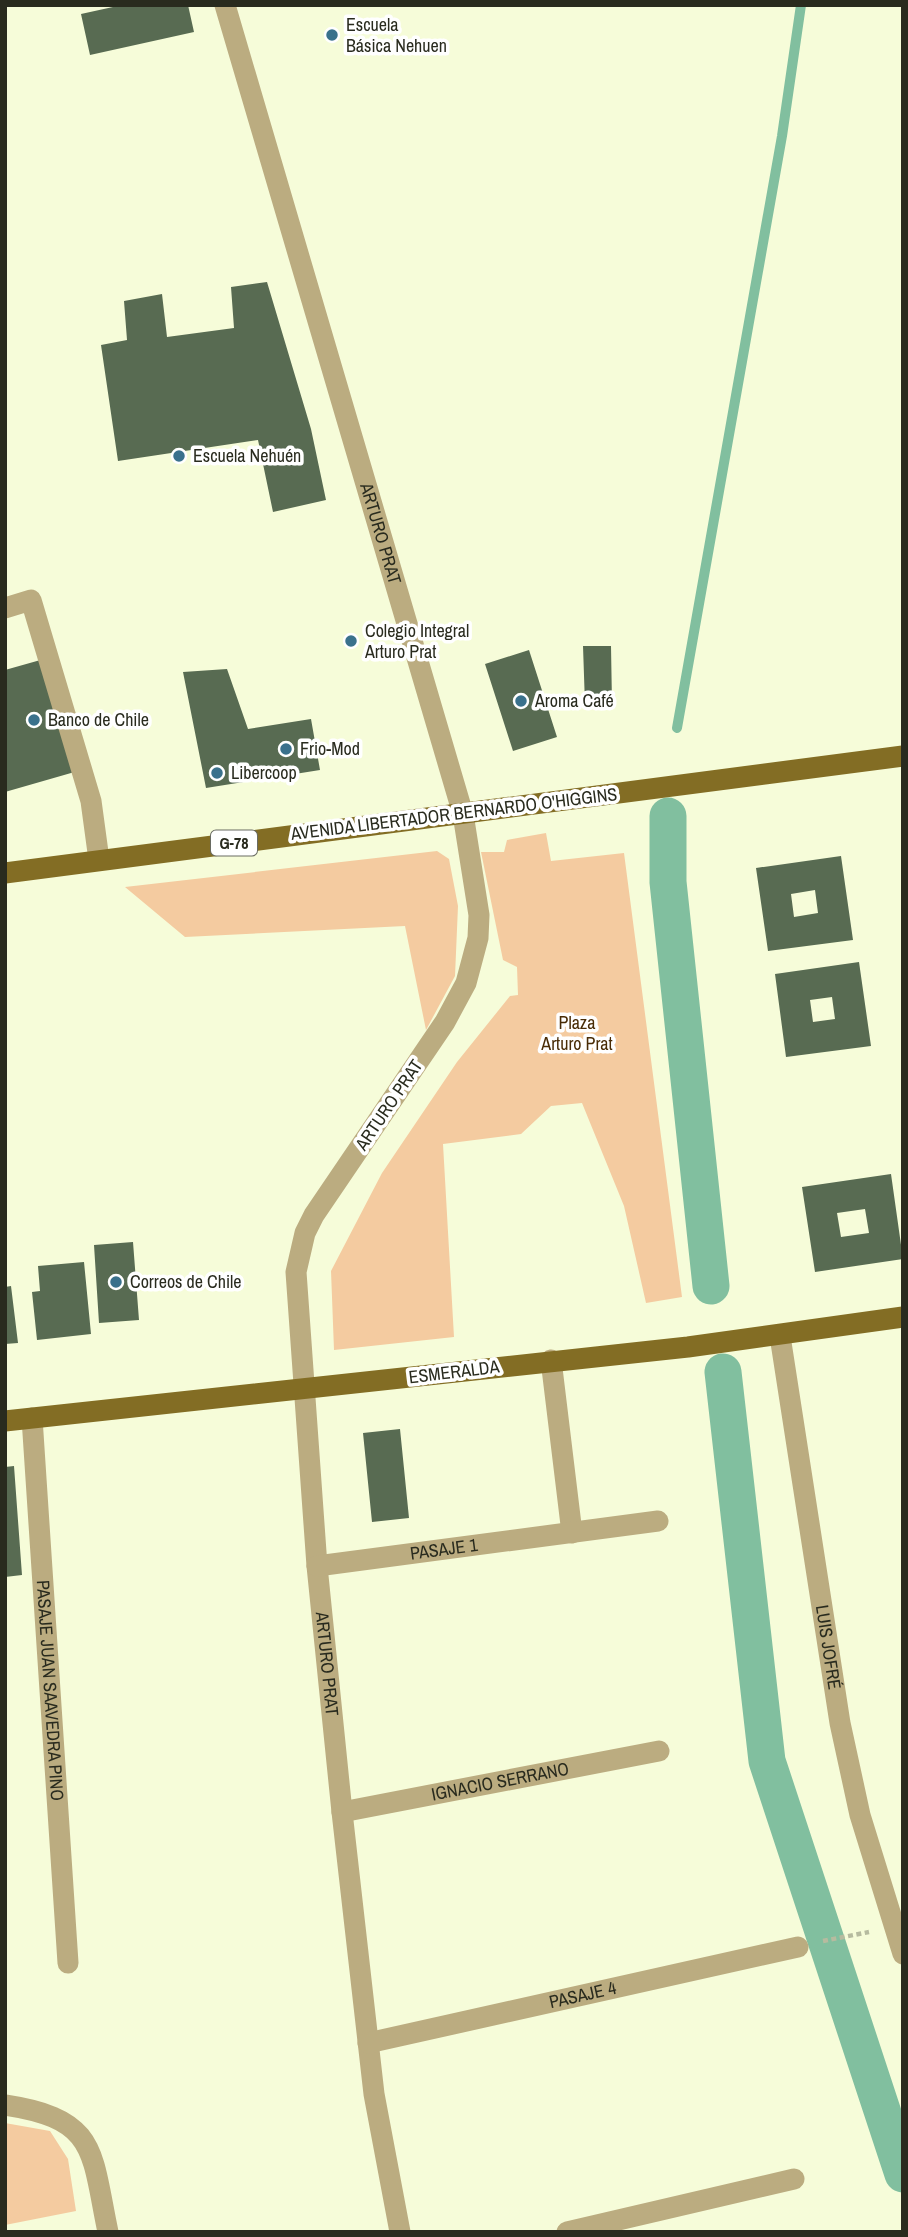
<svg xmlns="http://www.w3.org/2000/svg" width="908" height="2237" viewBox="0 0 908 2237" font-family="'Archivo Narrow',sans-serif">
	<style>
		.green { fill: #f4cba0 }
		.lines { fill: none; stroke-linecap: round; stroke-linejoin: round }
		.stream { stroke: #81bf9f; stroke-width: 10 }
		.canal { stroke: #81bf9f; stroke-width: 37 }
		.building { fill: #586b52; fill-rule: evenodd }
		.path { stroke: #b6bb9f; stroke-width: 4.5; stroke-dasharray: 5 3.5; stroke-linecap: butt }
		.minor { stroke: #bbac80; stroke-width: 21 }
		.major { stroke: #836d24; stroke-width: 21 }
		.poi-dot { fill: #3a718c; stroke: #fff; stroke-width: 2.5 }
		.labels { text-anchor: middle; stroke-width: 7; stroke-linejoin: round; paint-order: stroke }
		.shield { fill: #fff; stroke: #696b62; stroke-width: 2 }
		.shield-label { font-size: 16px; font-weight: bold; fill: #292b1e }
		.poi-label { font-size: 18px; fill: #292b1e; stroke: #fff; text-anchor: start }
		.street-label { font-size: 18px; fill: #292b1e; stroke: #fff }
		.park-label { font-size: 18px; fill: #492c06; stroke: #fff }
	</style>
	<rect width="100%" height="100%" fill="#f6fcd9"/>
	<path class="green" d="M 546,833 L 551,861 L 624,853 L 682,1297 L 646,1303 L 624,1206 L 582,1103 L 551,1106 L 521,1134 L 443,1144 L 454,1337 L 334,1350 L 331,1271 L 382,1173 L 457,1062 L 510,996 L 518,995 L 517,967 L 503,960 L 481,852 L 504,852 L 507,840 Z
		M 437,851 L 449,859 L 458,906 L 455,976 L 426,1030 L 405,926 L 185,937 L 125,887 Z
		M 5,2123 L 50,2131 L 68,2159 L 76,2211 L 5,2225 Z"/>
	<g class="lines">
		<path class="stream" d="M 677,728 L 782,136 L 801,5"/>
		<path class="canal" d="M 668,816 L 668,882 L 711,1286
			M 723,1372 L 767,1761 L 903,2174"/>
	</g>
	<path class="building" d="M 122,5 L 188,5 L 194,32 L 90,55 L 81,14 Z
		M 267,282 L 311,429 L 326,500 L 273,512 L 258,440 L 118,461 L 101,345 L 127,340 L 124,301 L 162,294 L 167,337 L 234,328 L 231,287 Z
		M 583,646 L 611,646 L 612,704 L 585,705 Z
		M 529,650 L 557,737 L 513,751 L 485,664 Z
		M 44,659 L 78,771 L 5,792 L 5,670 Z
		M 227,669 L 248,729 L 311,719 L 320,770 L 206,788 L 183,672 Z
		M 841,856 L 853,940 L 768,951 L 756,868 ZM 815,890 L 818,913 L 794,917 L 791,894 Z
		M 859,962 L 871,1046 L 786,1057 L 775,974 ZM 832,997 L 835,1019 L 813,1022 L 810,1000 Z
		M 891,1174 L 903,1259 L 815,1272 L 802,1187 ZM 865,1209 L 869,1233 L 841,1237 L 837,1213 Z
		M 133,1242 L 139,1320 L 99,1323 L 94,1245 Z
		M 84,1262 L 91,1334 L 37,1340 L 32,1292 L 40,1291 L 38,1266 Z
		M 11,1286 L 18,1343 L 5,1344 L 5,1287 Z
		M 400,1429 L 409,1518 L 372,1522 L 363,1433 Z
		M 14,1466 L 22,1575 L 5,1577 L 5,1467 Z"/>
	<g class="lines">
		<path class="path" d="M 823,1941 L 869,1932"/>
		<g class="minor">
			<path id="s1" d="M 225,5 L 463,814 L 479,915 L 478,938 L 466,983 L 445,1022 L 314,1215 L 305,1233 L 296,1272 L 317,1566 L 342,1812 L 374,2094 L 400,2232"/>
			<path d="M 5,608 L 31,600 L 91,801 L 99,860"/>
			<path id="s2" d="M 780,1336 L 840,1723 L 860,1815 L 903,1954"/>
			<path d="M 551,1360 L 572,1533"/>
			<path id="s3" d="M 32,1418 L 68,1963"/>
			<path id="s4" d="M 317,1566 L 658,1521"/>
			<path id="s5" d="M 342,1812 L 659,1751"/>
			<path id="s6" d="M 368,2043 L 798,1947"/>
			<path d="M 5,2105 C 98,2119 91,2151 108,2232"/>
			<path d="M 567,2232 L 794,2179"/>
		</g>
		<path class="major" d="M 5,873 L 903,756
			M 5,1421 L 688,1347 L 903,1317"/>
	</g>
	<g class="poi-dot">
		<circle cx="332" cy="35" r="7"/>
		<circle cx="179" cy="456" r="7"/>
		<circle cx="351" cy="641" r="7"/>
		<circle cx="521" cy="701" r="7"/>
		<circle cx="34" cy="720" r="7"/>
		<circle cx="286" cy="749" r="7"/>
		<circle cx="217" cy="773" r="7"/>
		<circle cx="116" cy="1282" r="7"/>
	</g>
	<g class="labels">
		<rect class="shield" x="211" y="830.5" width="46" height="25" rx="5"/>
		<g class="shield-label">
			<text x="234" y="849">G-78</text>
		</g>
		<g class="poi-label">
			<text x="346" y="31">Escuela<tspan x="346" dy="21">Básica Nehuen</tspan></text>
			<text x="193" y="462">Escuela Nehuén</text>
			<text x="365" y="637">Colegio Integral<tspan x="365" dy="21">Arturo Prat</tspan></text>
			<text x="535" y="707">Aroma Café</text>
			<text x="48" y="726">Banco de Chile</text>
			<text x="300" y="755">Frio-Mod</text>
			<text x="231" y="779">Libercoop</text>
			<text x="130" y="1288">Correos de Chile</text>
		</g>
		<g class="street-label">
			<text dy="6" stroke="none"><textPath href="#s1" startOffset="551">ARTURO PRAT</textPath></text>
			<text transform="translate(454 814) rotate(-7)" y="6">AVENIDA LIBERTADOR BERNARDO O'HIGGINS</text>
			<text transform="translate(389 1105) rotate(-56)" y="6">ARTURO PRAT</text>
			<text transform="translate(454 1372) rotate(-7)" y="6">ESMERALDA</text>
			<text dy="6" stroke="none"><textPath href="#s4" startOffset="128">PASAJE 1</textPath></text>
			<text dy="6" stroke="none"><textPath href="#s2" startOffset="315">LUIS JOFRÉ</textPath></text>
			<text dy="6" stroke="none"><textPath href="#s1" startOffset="1746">ARTURO PRAT</textPath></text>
			<text dy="6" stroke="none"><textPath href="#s3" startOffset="273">PASAJE JUAN SAAVEDRA PINO</textPath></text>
			<text dy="6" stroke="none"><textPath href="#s5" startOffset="161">IGNACIO SERRANO</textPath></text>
			<text dy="6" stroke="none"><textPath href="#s6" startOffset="220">PASAJE 4</textPath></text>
		</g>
		<g class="park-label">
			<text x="577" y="1029">Plaza<tspan x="577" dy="21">Arturo Prat</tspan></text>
		</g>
	</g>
	<rect width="908" height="2237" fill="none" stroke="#292b1e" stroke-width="14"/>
</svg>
